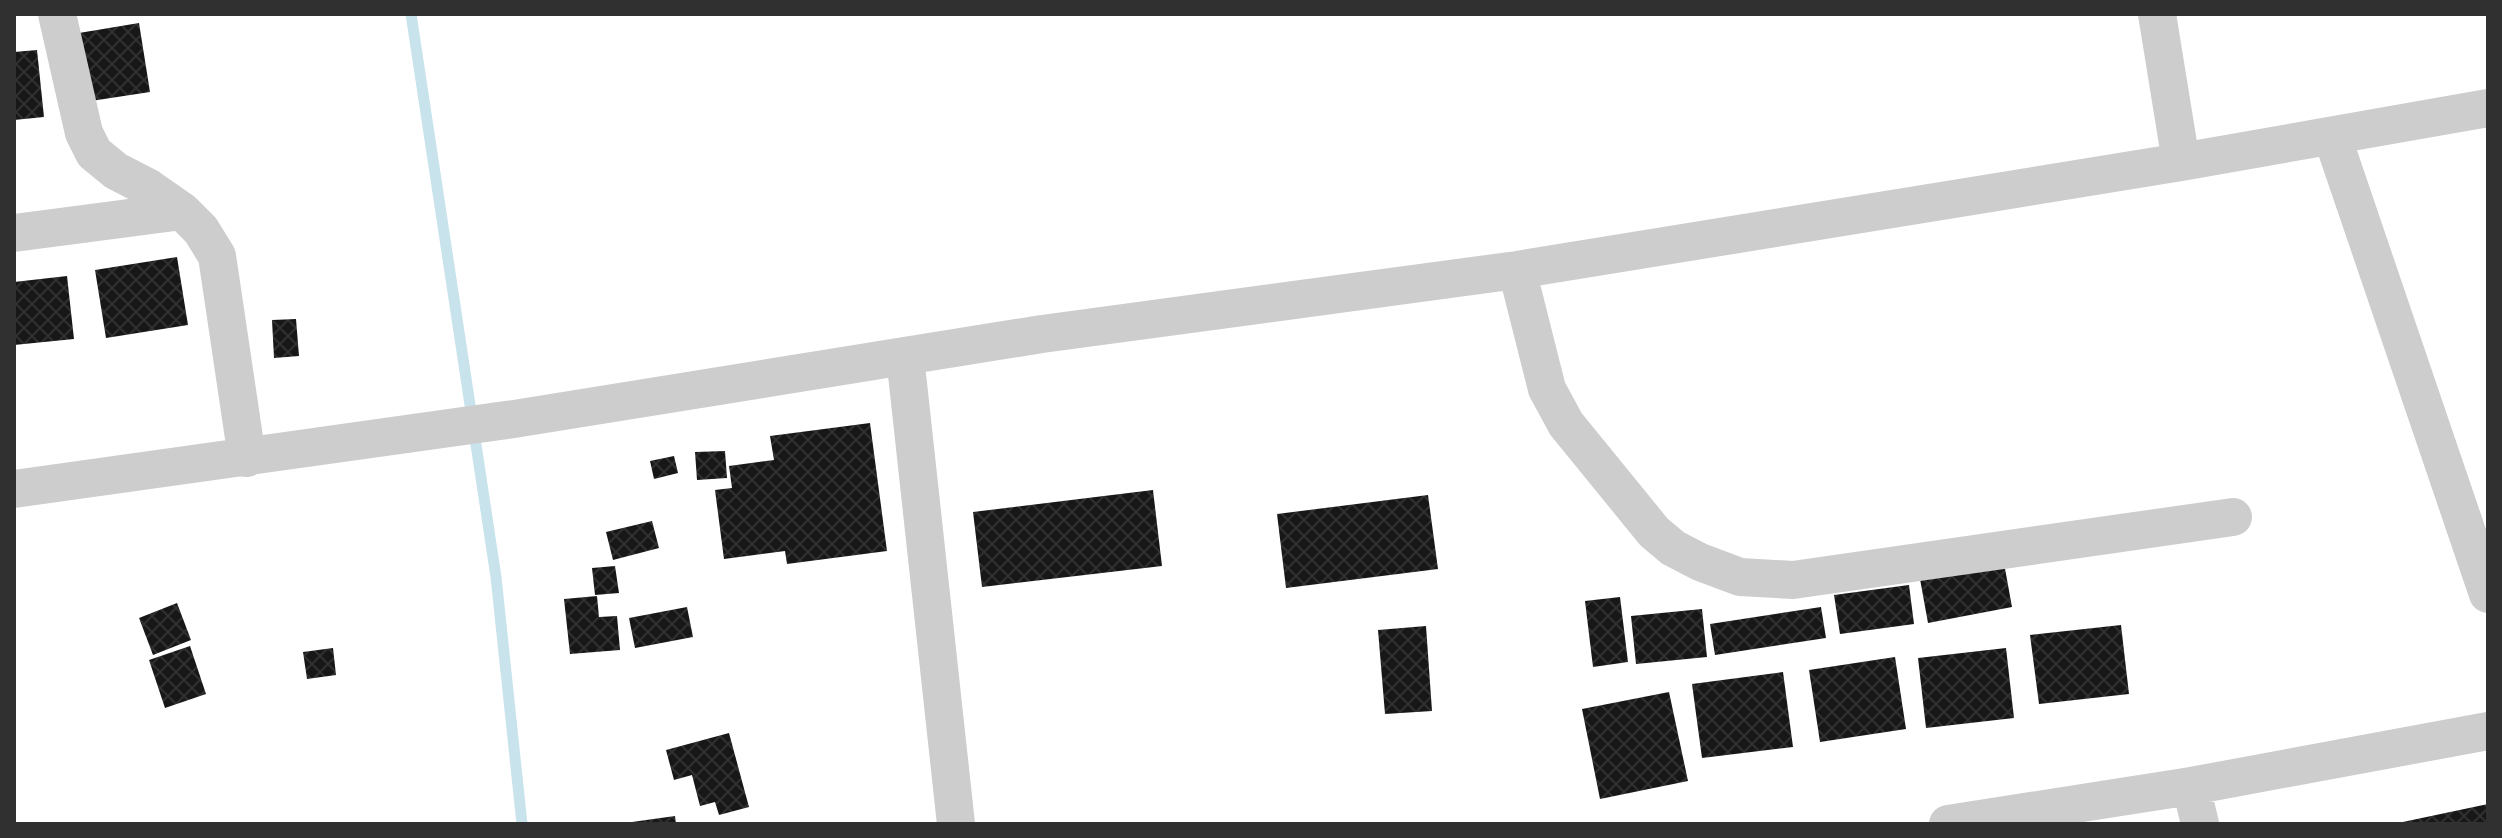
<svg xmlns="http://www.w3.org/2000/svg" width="2502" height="838" viewBox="0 0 2502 838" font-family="Inter,sans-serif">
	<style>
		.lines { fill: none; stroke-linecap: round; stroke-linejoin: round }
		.stream { stroke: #c9e3ed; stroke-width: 11 }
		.building { fill: url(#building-cross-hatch) }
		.street { stroke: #cdcdcd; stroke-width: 38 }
	</style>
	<defs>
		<pattern id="building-cross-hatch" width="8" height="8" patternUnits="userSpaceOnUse" patternTransform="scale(2)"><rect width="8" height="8" fill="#171717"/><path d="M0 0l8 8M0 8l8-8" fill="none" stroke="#303030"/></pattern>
	</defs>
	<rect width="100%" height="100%" fill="#fff"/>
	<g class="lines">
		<path class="stream" d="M 411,14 L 496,577 L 522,824"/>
	</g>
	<path class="building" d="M 139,23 L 150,92 L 91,101 L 79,33 Z
		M 37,50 L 44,117 L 14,120 L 14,52 Z
		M 177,257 L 188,325 L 106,338 L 95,270 Z
		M 67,276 L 74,339 L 14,345 L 14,282 Z
		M 296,319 L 299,356 L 274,358 L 272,320 Z
		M 870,423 L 887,551 L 787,564 L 785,551 L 724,559 L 715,490 L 732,488 L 729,466 L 774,460 L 770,436 Z
		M 725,451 L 727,478 L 697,480 L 695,452 Z
		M 674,456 L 678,473 L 654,479 L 650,461 Z
		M 1153,490 L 1162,566 L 982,587 L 973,512 Z
		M 1428,495 L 1438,569 L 1286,588 L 1277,514 Z
		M 652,521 L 659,548 L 613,560 L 606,532 Z
		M 2004,563 L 2012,607 L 1928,623 L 1920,579 Z
		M 615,566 L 619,593 L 595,595 L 592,568 Z
		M 1909,585 L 1914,624 L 1840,634 L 1834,595 Z
		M 597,596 L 599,617 L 617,616 L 620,650 L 570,654 L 564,599 Z
		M 1620,597 L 1628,662 L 1593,667 L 1585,601 Z
		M 177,603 L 191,640 L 153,655 L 139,618 Z
		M 687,607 L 693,637 L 635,648 L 629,618 Z
		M 1821,607 L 1826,638 L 1715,655 L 1710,624 Z
		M 1702,609 L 1707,657 L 1636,664 L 1631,616 Z
		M 2121,625 L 2129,694 L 2039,704 L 2030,635 Z
		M 1426,626 L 1432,711 L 1385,714 L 1378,630 Z
		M 190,646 L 206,694 L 165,708 L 149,660 Z
		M 333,648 L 336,675 L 307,679 L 303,652 Z
		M 2006,648 L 2014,718 L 1926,728 L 1918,658 Z
		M 1895,657 L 1906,729 L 1820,742 L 1809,670 Z
		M 1783,672 L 1793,747 L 1702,758 L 1692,684 Z
		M 1669,692 L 1688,781 L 1600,799 L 1582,709 Z
		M 729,733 L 749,807 L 719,815 L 715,802 L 700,806 L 692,775 L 674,780 L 666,750 Z
		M 2488,804 L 2488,824 L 2398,824 L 2398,823 Z
		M 675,816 L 676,824 L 632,824 L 632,822 Z"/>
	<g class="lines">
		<path class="street" d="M 57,14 L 84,133 L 94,153 L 116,171 L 149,188 L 182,211 L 201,230 L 217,256 L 247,458
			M 2157,14 L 2181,162
			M 2332,136 L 2488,594
			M 14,233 L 182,211
			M 1517,270 L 1547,389 L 1566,424 L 1654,532 L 1673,548 L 1700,562 L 1740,577 L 1793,580 L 2233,517
			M 905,356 L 956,824
			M 14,489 L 514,419 L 1042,334 L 1517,270 L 2181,162 L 2488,108
			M 2191,786 L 2200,824
			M 1948,824 L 2191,786 L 2488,731"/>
	</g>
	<rect width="2502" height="838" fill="none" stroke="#303030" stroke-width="32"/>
</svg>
